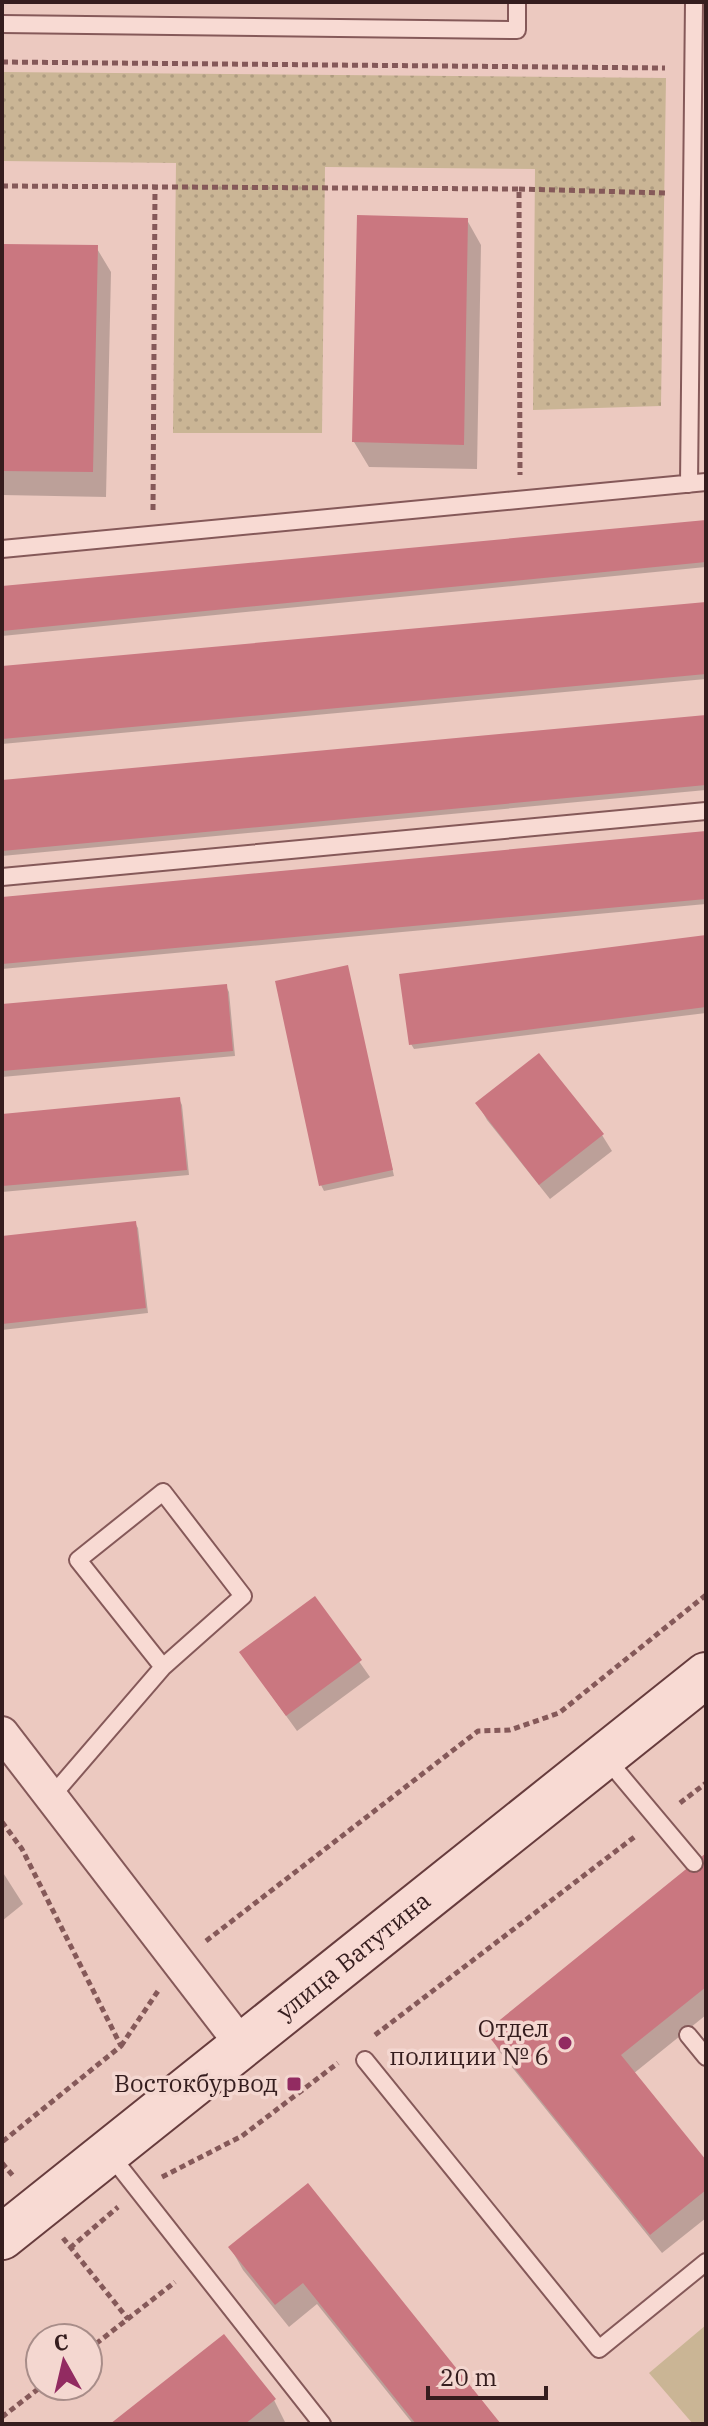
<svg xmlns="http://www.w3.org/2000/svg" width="708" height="2426" viewBox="0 0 708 2426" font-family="'IBM Plex Serif',serif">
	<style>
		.green { fill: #cab595 }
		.park { fill: url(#park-dots) }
		.shadow { fill: #0003 }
		.building { fill: #ca7780 }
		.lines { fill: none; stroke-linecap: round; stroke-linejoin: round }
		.lane-casing { stroke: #855959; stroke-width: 20 }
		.street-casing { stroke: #855959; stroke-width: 36 }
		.secondary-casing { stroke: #673c3d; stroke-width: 48 }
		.path { stroke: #855959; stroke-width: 5; stroke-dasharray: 6 4; stroke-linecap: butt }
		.lane { stroke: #f8dad3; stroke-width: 16 }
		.street { stroke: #f8dad3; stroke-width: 32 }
		.secondary { stroke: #f8dad3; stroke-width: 44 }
		.poi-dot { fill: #922b61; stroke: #f4d7d0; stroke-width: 3 }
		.labels { text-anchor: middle; stroke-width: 7; stroke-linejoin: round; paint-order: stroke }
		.street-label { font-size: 24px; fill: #351d1e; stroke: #f4d7d0 }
		.poi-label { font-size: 24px; fill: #351d1e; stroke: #f4d7d0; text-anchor: end }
	</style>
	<defs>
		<pattern id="park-dots" width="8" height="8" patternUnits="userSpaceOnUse" patternTransform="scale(2)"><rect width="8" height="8" fill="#cab595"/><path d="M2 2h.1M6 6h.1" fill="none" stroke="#ae9b80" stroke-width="1.8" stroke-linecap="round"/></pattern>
	</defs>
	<rect width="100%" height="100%" fill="#ecc9c0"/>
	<path class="green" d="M 706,2325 L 706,2424 L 693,2424 L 649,2373 Z"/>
	<path class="park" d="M 2,72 L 666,78 L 661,406 L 533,410 L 535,169 L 325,167 L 322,433 L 173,433 L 176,163 L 2,161 Z"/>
	<path class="shadow" d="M 467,220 L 481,245 L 477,469 L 369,467 L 354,442 Z
		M 2,246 L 96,247 L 111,272 L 106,497 L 2,495 Z
		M 706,522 L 706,567 L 2,636 L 2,588 Z
		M 706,604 L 706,679 L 2,744 L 2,668 Z
		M 706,717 L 706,790 L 2,856 L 2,782 Z
		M 706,833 L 706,904 L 2,969 L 2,899 Z
		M 706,937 L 706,1013 L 414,1049 L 411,1044 Z
		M 347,968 L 394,1176 L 324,1191 L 321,1185 Z
		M 226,986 L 229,992 L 235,1056 L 2,1077 L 2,1006 Z
		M 179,1099 L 182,1105 L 189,1175 L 2,1192 L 2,1116 Z
		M 478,1104 L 602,1135 L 612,1151 L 550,1199 L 487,1120 Z
		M 135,1223 L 138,1228 L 148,1313 L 2,1330 L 2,1238 Z
		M 315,1599 L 370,1677 L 297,1731 L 241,1653 Z
		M 706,1856 L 706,2015 L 633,2074 L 706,2163 L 706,2218 L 662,2253 L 499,2051 L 488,2032 Z
		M 2,1871 L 23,1904 L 2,1921 Z
		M 307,2185 L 499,2424 L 413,2424 L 317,2304 L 289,2327 L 243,2270 L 230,2247 Z
		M 274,2400 L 286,2424 L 114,2424 Z"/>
	<path class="building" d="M 357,215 L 468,218 L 464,445 L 352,442 Z
		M 2,244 L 98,245 L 93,472 L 2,471 Z
		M 706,520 L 706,562 L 2,631 L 2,586 Z
		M 706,602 L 706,674 L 2,739 L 2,666 Z
		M 706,715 L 706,785 L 2,851 L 2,780 Z
		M 706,831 L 706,899 L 2,964 L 2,897 Z
		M 706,935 L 706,1007 L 409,1045 L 399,974 Z
		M 348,965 L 393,1170 L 319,1186 L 275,981 Z
		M 227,984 L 233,1051 L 2,1071 L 2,1004 Z
		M 539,1053 L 604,1134 L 539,1185 L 475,1103 Z
		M 180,1097 L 187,1170 L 2,1186 L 2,1114 Z
		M 136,1221 L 146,1308 L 2,1324 L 2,1236 Z
		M 315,1596 L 362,1660 L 286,1716 L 239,1652 Z
		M 706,1853 L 706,1987 L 621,2055 L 706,2160 L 706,2190 L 650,2235 L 485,2032 Z
		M 308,2183 L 501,2424 L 416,2424 L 303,2283 L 275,2305 L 228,2247 Z
		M 224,2334 L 276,2399 L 245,2424 L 110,2424 Z"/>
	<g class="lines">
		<g class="lane-casing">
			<path id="lane" d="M 2,24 L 517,30 L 517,2
				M 689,484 L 694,2
				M 2,549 L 706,482
				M 2,877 L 706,811
				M 605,1757 L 694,1863
				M 51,1797 L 163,1667 L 243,1596 L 163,1492 L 78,1560 L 163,1667
				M 688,2035 L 706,2057
				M 365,2060 L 599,2349 L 706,2262
				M 108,2152 L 322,2424"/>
		</g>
		<g class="street-casing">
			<path id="street" d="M 2,1733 L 242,2045"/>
		</g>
		<g class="secondary-casing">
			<g id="secondary">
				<path id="s1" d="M 2,2237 L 706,1675"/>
			</g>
		</g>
		<path class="path" d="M 2,62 L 665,68
			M 2,186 L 519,189 L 520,475
			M 519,189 L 666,193
			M 153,510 L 155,188
			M 680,1803 L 706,1783
			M 2,1822 L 22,1849 L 121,2046 L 2,2142
			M 206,1941 L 478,1731 L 510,1730 L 559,1713 L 706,1595
			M 375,2035 L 637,1835
			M 121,2046 L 158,1991
			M 2,2163 L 14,2177
			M 162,2177 L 242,2136 L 338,2063
			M 63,2238 L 128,2319
			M 70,2248 L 118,2207
			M 88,2350 L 175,2282
			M 2,2417 L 42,2386"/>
		<use href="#lane" class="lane"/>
		<use href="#street" class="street"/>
		<use href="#secondary" class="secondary"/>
	</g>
	<g class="poi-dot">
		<circle cx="565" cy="2043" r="8"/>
		<rect x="286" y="2076" width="16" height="16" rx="4"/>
	</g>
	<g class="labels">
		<g class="street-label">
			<text dy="8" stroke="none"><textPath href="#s1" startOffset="450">улица Ватутина</textPath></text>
		</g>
		<g class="poi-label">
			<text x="549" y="2037">Отдел<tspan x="549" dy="28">полиции № 6</tspan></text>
			<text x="278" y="2092">Востокбурвод</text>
		</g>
	</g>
	<rect width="708" height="2426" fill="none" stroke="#351d1e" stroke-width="8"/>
	<g transform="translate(64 2362) rotate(352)"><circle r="38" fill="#f4d7d0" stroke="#a88d89" stroke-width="2"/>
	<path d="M0-6L14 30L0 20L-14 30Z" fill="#922b61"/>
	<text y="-12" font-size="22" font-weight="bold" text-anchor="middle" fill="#351d1e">С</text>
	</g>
	<path d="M428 2386v12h118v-12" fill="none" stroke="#351d1e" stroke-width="4"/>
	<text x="440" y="2386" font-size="24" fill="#351d1e" stroke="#f4d7d0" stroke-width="6" paint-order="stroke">20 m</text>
</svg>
